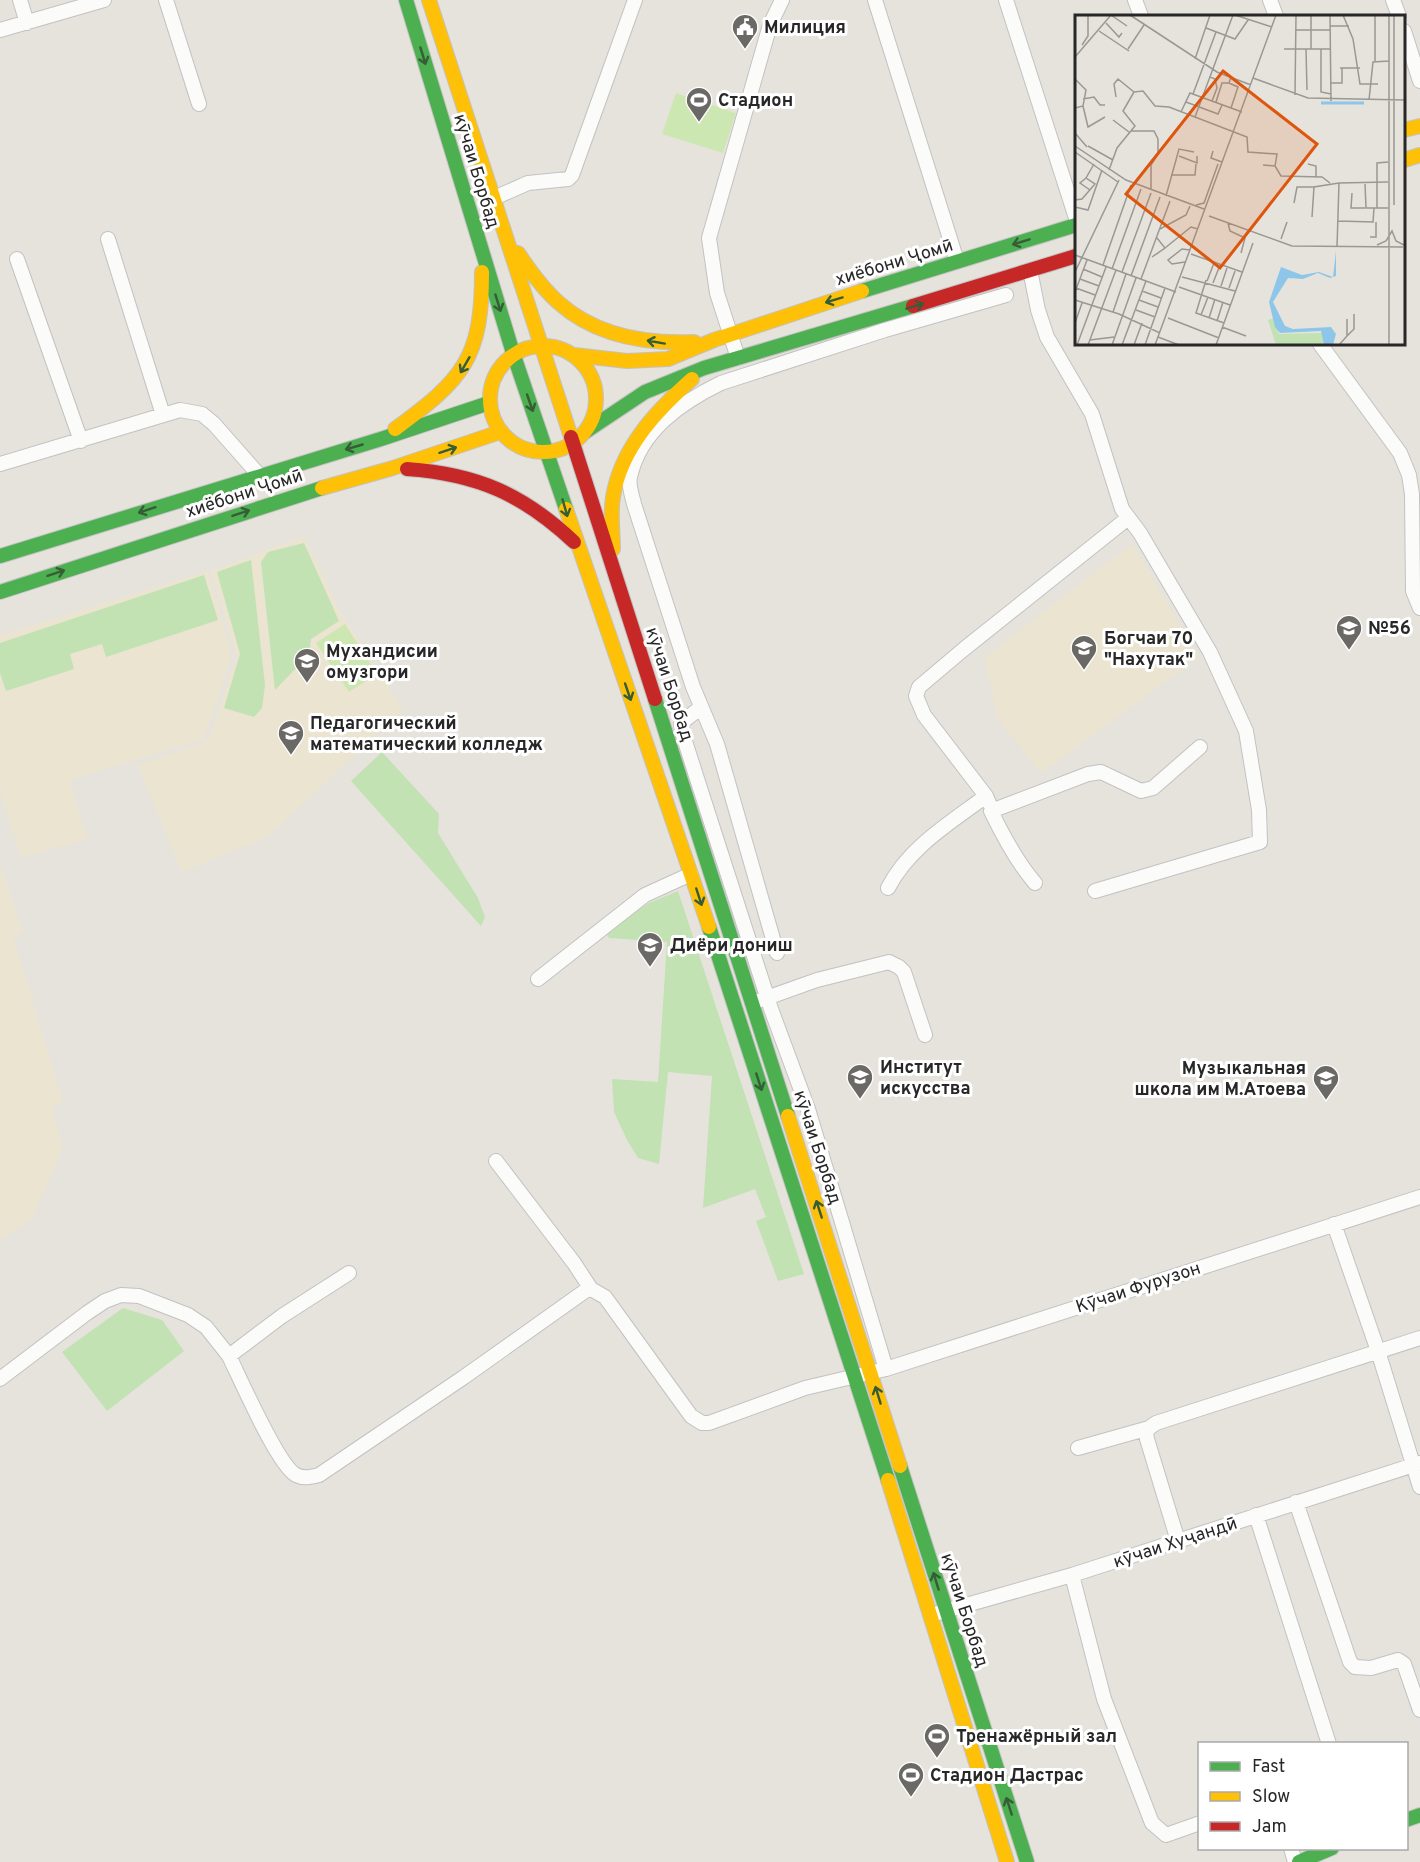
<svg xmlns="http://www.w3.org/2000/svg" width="1420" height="1862" viewBox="0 0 1420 1862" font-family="Overpass,sans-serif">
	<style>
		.education { fill: #eae4d0 }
		.green { fill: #c2e2b4 }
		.pitch { fill: #cde7b2 }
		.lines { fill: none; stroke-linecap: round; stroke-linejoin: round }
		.street-casing { stroke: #c3c2c2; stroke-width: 16 }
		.fast-casing { stroke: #c3c2c2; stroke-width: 16 }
		.slow-casing { stroke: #c3c2c2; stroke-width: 16 }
		.jam-casing { stroke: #c3c2c2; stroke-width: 16 }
		.street { stroke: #fbfbfa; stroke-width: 14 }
		.fast { stroke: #4caf50; stroke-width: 14 }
		.slow { stroke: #ffc107; stroke-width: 14 }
		.jam { stroke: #c62828; stroke-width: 14 }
		.oneway { stroke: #365d37 }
		.labels { text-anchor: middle; stroke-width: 6; stroke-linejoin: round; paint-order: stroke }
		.poi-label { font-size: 18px; font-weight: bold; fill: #272727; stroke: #fff; text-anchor: start }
		.street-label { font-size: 18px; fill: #272727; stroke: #fff }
		.inset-river { fill: none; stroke: #8ec6e9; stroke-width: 3 }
		.inset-road { fill: none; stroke: #9a9894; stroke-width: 1.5 }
		.view { fill: #de560d; fill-opacity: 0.15; stroke: #de560d; stroke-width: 3 }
		.inset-edge { fill: none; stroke: #272727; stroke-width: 3 }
	</style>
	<rect width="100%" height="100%" fill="#e6e3dc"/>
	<path class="education" d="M 304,536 L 342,614 L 403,710 L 267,837 L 182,872 L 138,765 L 208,741 L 237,657 L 211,571 Z
		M 1132,544 L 1199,657 L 1041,773 L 997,718 L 985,657 Z
		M 208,571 L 232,656 L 204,739 L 69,780 L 88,839 L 21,858 L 0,791 L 0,635 Z
		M 0,862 L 23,932 L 13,936 L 63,1102 L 52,1108 L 63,1149 L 32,1218 L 0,1240 Z"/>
	<path class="green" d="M 304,543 L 339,621 L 311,639 L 308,662 L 296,668 L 275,690 L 261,562 L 268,552 Z
		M 251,560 L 265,685 L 262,708 L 254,717 L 224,708 L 240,654 L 217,572 Z
		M 204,575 L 218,620 L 106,657 L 102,644 L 70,654 L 74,669 L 6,691 L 0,673 L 0,643 Z
		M 382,752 L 439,814 L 438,833 L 478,898 L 485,917 L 481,926 L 351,781 Z
		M 678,891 L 804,1274 L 778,1281 L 756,1221 L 766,1217 L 755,1189 L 703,1208 L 712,1076 L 668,1072 L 659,1164 L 638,1158 L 627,1140 L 614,1112 L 612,1079 L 658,1082 L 667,942 L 609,938 L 606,932 L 649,903 Z
		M 123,1308 L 162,1320 L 184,1351 L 107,1411 L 62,1352 Z"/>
	<path class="pitch" d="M 676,93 L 736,113 L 723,153 L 662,134 Z
		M 345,624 L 377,674 L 349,692 L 316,643 Z"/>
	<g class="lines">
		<g class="street-casing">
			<path id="street" d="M 20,0 L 27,23
				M 166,0 L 199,104
				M 875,0 L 957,261
				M 1006,0 L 1076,218
				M 1135,0 L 1141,16
				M 1270,0 L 1276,16
				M 1393,0 L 1399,16
				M 0,30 L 104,0
				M 1404,31 L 1420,81
				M 494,198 L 528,183 L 568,179 L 572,175 L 635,0
				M 108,239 L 163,415
				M 17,259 L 81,441
				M 1030,270 L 1038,310 L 1047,337 L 1092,414 L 1122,509 L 1140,533 L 1210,652 L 1246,731 L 1259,810 L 1260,842 L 1095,891
				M 1320,344 L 1400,453 L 1409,475 L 1412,494 L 1413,591 L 1420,608
				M 738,358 L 717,293 L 709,238 L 770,25 L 782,0
				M 0,464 L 180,410 L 202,414 L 214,424 L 259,475
				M 700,708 L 681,723 L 682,732 L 771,1009 L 808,1109 L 886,1369
				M 986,796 L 924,715 L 916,696 L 919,687 L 964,649 L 1128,518
				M 1035,883 C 1017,862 1003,836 991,811 L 1088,774 L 1101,772 L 1141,791 L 1153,788 L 1200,747
				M 888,888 C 909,847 950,823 986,796 L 989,803
				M 777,953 L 717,744 L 693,687 L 634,504 C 632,495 628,485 630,477 C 640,430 682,402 721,383 L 885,330 L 1006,295
				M 538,979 L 645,895 L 691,874
				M 758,1001 L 817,980 L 889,962 L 899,967 L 904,972 L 925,1035
				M 496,1161 L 574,1263 L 591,1289
				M 1334,1224 L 1378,1351 L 1420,1487
				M 349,1273 L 282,1316 L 229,1356 C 240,1378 278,1466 296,1475 C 304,1479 311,1477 319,1475 L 464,1377 L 585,1291 L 591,1289 L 605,1297 L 691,1416 L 702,1423 L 709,1423 L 805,1388 L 886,1369 L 1420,1197
				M 0,1379 L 87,1313 L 105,1301 L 121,1295 L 139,1296 L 188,1315 L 206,1327 L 229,1356
				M 1078,1448 L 1149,1428
				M 1296,1502 L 1350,1662 L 1355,1667 L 1371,1668 L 1398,1660 L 1404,1664 L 1420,1710
				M 1256,1515 L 1329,1744
				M 1178,1541 L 1147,1439 L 1146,1433 L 1149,1428 L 1156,1423 L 1420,1338
				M 1072,1575 L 1104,1699 L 1152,1823 L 1166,1835 L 1200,1823
				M 938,1613 L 1072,1575 L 1420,1463
				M 1291,1848 L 1295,1862"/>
		</g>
		<g class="fast-casing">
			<path id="fast" d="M 406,0 L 513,353 L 566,509
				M 862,291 L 1076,225
				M 585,432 L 645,392 L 704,368 L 913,306
				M 0,556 L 381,439 L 489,403
				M 0,592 L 322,488
				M 655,699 L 788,1116
				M 709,927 L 888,1480
				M 900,1466 L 1027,1862
				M 1406,1820 L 1420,1815
				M 1299,1862 L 1332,1848"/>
		</g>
		<g class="slow-casing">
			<path id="slow" d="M 429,0 L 571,437
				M 1404,130 L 1420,126
				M 1404,160 L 1420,155
				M 518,253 C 530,271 543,289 559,303 C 596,336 647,344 694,342
				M490 399a53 53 0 1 1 106 0a53 53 0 1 1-106 0Z
				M 574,355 L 627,361 L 668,359 L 714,340 L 862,291
				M 395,429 C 463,379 482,359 482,272
				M 322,488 L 393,468 L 500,432
				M 566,509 L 709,927
				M 613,549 C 613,532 610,514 613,497 C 621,448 656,411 692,379
				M 788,1116 L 900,1466
				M 888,1480 L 1007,1862"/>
		</g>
		<g class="jam-casing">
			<path id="jam" d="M 913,306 L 1076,256
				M 571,437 L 655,699
				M 407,469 C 477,474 523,494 574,542"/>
		</g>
		<use href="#street" class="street"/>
		<use href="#fast" class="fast"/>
		<use href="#slow" class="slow"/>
		<use href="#jam" class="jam"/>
	</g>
	<defs><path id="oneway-shaft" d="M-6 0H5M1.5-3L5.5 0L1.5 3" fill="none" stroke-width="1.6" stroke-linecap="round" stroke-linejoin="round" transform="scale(1.5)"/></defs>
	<g class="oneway">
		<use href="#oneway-shaft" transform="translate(423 56) rotate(73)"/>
		<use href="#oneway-shaft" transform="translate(1021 242) rotate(163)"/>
		<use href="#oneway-shaft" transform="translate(834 300) rotate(163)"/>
		<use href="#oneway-shaft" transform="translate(498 303) rotate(73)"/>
		<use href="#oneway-shaft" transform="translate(915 306) rotate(-17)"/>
		<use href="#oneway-shaft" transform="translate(656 342) rotate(-170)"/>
		<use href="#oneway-shaft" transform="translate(465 365) rotate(120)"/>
		<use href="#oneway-shaft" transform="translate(530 403) rotate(71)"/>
		<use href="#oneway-shaft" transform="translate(354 447) rotate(164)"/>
		<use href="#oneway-shaft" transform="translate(448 450) rotate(-18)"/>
		<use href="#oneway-shaft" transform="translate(565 508) rotate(74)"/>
		<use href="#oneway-shaft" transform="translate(147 510) rotate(162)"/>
		<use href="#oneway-shaft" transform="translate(241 513) rotate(-18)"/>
		<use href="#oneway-shaft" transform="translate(56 573) rotate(-18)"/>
		<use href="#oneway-shaft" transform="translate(628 692) rotate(71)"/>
		<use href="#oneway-shaft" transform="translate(699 897) rotate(72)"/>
		<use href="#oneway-shaft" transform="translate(759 1082) rotate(72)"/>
		<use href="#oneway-shaft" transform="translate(819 1209) rotate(-108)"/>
		<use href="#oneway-shaft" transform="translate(878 1395) rotate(-107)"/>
		<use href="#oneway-shaft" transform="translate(936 1581) rotate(-107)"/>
		<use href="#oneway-shaft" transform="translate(1009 1806) rotate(-108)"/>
	</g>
	<defs>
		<g id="civic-pin" transform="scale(1.35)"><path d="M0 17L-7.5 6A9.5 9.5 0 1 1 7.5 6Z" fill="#6a6966" stroke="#fff"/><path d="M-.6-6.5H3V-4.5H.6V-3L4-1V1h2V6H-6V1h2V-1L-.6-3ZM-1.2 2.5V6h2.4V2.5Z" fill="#fff"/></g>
		<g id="stadium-pin" transform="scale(1.35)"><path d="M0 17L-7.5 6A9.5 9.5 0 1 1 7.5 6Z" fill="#6a6966" stroke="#fff"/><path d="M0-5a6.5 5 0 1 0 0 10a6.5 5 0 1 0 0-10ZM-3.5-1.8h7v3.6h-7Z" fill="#fff"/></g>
		<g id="school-pin" transform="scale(1.35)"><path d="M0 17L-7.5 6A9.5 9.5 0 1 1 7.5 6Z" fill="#6a6966" stroke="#fff"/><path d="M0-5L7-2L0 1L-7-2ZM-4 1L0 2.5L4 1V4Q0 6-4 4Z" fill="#fff"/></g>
		<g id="university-pin" transform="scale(1.35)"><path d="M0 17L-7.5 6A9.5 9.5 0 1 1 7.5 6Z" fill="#6a6966" stroke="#fff"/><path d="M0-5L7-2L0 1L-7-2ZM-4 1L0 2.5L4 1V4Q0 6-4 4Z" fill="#fff"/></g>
	</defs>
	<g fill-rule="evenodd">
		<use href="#civic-pin" x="745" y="27"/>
		<use href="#stadium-pin" x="699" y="100"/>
		<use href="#school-pin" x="1349" y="628"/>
		<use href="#school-pin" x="1084" y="648"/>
		<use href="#university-pin" x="307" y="661"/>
		<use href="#university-pin" x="291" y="733"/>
		<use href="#school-pin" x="650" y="945"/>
		<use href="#university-pin" x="860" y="1077"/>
		<use href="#school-pin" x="1326" y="1078"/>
		<use href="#stadium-pin" x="937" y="1736"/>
		<use href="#stadium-pin" x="911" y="1775"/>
	</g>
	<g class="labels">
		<g class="poi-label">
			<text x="764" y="33">Милиция</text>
			<text x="718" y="106">Стадион</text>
			<text x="1368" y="634">№56</text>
			<text x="1104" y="644">Богчаи 70<tspan x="1104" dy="21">"Нахутак"</tspan></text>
			<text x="326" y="657">Мухандисии<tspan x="326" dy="21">омузгори</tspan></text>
			<text x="310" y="729">Педагогический<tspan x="310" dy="21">математический колледж</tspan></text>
			<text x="670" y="951">Диёри дониш</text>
			<text x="880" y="1073">Институт<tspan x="880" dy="21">искусства</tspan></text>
			<text x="1306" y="1074" text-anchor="end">Музыкальная<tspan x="1306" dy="21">школа им М.Атоева</tspan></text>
			<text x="956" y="1742">Тренажёрный зал</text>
			<text x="930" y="1781">Стадион Дастрас</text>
		</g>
		<g class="street-label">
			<text transform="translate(477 171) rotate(73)" y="6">кӯчаи Борбад</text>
			<text transform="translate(894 262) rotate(-17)" y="6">хиёбони Ҷомӣ</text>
			<text transform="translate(244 493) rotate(-18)" y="6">хиёбони Ҷомӣ</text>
			<text transform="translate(670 684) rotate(72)" y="6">кӯчаи Борбад</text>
			<text transform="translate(818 1147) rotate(72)" y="6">кӯчаи Борбад</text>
			<text transform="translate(1138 1287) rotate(-18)" y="6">Кӯчаи Фурузон</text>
			<text transform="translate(1175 1542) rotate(-18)" y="6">кӯчаи Хуҷандӣ</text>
			<text transform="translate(965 1610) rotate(72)" y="6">кӯчаи Борбад</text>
		</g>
	</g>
	<g transform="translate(1075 15)">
		<rect width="330" height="330" fill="#e6e3dc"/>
		<path d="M 199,303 L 204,319 L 247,318 L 249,330 L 201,330 L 193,305 Z" fill="#c2e2b4"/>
		<path d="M 261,236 L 261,261 L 255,263 L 243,258 L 228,264 L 213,263 L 198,287 L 210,311 L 218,314 L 256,312 L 261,319 L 258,330 L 249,330 L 246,316 L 205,318 L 200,312 L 194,287 L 206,252 L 227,260 L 244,257 L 258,262 Z" fill="#8ec6e9"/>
		<path class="inset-river" d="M 246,88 L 289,88"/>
		<path class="inset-road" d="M 36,0 L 52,11M 55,0 L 142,57 L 176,70M 160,0 L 197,12M 236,0 L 236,34M 255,0 L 256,86M 268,0 L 278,24 L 285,69 L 303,69M 300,0 L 300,46M 31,8 L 44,22 L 47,18M 255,11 L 274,11M 131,13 L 160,24 L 173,5M 221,15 L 255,15M 24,16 L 54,36M 7,30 L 13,21 L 13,0M 53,34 L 69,10M 209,34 L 256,34M 231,34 L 232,75M 246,34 L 246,77 L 256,79M 0,42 L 36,0M 120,44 L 135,0M 265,53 L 285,53M 135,62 L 140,64 L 142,73 L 137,86M 178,63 L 233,83 L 330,85M 0,64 L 11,75 L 8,91 L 0,93M 256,68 L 267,68 L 267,53M 118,79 L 141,17M 220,80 L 221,0M 41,82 L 39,69 L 43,64 L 59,77 L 68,76 L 80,91 L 94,92 L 172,122 L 173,137 L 202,139 L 200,151 L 188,150M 8,84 L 19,82 L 25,90 L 30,90M 294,85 L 298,47 L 314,46M 111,87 L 143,99 L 147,90M 141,87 L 147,68 L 154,68M 8,91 L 13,112 L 30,102M 156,93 L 163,72 L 154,68 L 156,62M 106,97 L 115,78 L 167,97M 120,102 L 158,0M 38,105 L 54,117M 56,116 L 79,116 L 83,124 L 83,139 L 76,150 L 76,175M 0,118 L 12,132M 0,131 L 51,165 L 129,194M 13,131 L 38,145M 138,136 L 136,143 L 147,147M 0,137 L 43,167M 104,141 L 122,148 L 122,141M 233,149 L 241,151 L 241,162M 200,151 L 206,161 L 247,162 L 255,168M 34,155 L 42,133 L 60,111 L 48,96 L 59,77M 97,160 L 120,160 L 121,149M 11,163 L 5,168 L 15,175M 290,169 L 291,193 L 313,193M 277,178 L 276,193 L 290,193M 91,181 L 104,134 L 119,137M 0,185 L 7,184 L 20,169 L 11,163 L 19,149M 219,188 L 222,172 L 239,172M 121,190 L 129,188 L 143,149M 319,190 L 319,0M 0,192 L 13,195 L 27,155M 302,193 L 302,148 L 313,147M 134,201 L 217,231 L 328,232M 237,202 L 239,172 L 264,168M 263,206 L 298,207 L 299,193M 153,208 L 155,216 L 170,223 L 166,238M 85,214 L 111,200 L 115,191M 295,222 L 301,222 L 301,207M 206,224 L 212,207M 302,230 L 311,226 L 317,216 L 321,226 L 329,230M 262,232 L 264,168 L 313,167M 90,233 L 116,212 L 123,214M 116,239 L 167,257M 0,240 L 101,277M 77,242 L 90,233 L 82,223M 110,247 L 97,249 L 93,245 L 107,234 L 115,235M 28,250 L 56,170M 8,254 L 27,262M 37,254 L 66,174M 0,257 L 44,165M 47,257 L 76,178M 56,261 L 85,182M 107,262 L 160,276M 5,264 L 24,271M 66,264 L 95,186M 131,265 L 121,298 L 149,308M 132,266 L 139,248M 138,268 L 145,250M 146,271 L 152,253M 104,272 L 155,290M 1,273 L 20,280M 154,273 L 160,256M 67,276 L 86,283M 0,277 L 12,245M 0,285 L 44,299 L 85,318M 64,285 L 83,292M 61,295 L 80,302M 38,297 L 51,259M 126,300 L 133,282M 93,303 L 144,323M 134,303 L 140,284M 142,306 L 148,287M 0,308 L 7,288M 147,312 L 171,321M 272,321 L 279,314 L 279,299M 83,322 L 104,330M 15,325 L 39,322M 2,330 L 31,252M 13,330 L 41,255M 37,330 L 61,263M 47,330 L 71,266M 59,330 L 67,308M 70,330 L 90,273M 80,330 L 201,0M 141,330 L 178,228M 264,330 L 272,321 L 272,304M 314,330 L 314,0"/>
		<path class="view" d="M 148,56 L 242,129 L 145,253 L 51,179 Z"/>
		<rect width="330" height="330" class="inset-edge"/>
	</g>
	<rect x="1198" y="1742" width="210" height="108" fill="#ffffff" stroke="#a9a9a9" stroke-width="1.5"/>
	<rect x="1210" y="1762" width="30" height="9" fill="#4caf50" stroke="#a9a9a9" stroke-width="1.5"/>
	<text x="1252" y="1772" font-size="18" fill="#272727">Fast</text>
	<rect x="1210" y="1792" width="30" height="9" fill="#ffc107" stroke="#a9a9a9" stroke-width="1.5"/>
	<text x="1252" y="1802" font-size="18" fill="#272727">Slow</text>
	<rect x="1210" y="1822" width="30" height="9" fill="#c62828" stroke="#a9a9a9" stroke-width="1.5"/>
	<text x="1252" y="1832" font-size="18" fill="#272727">Jam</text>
</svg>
